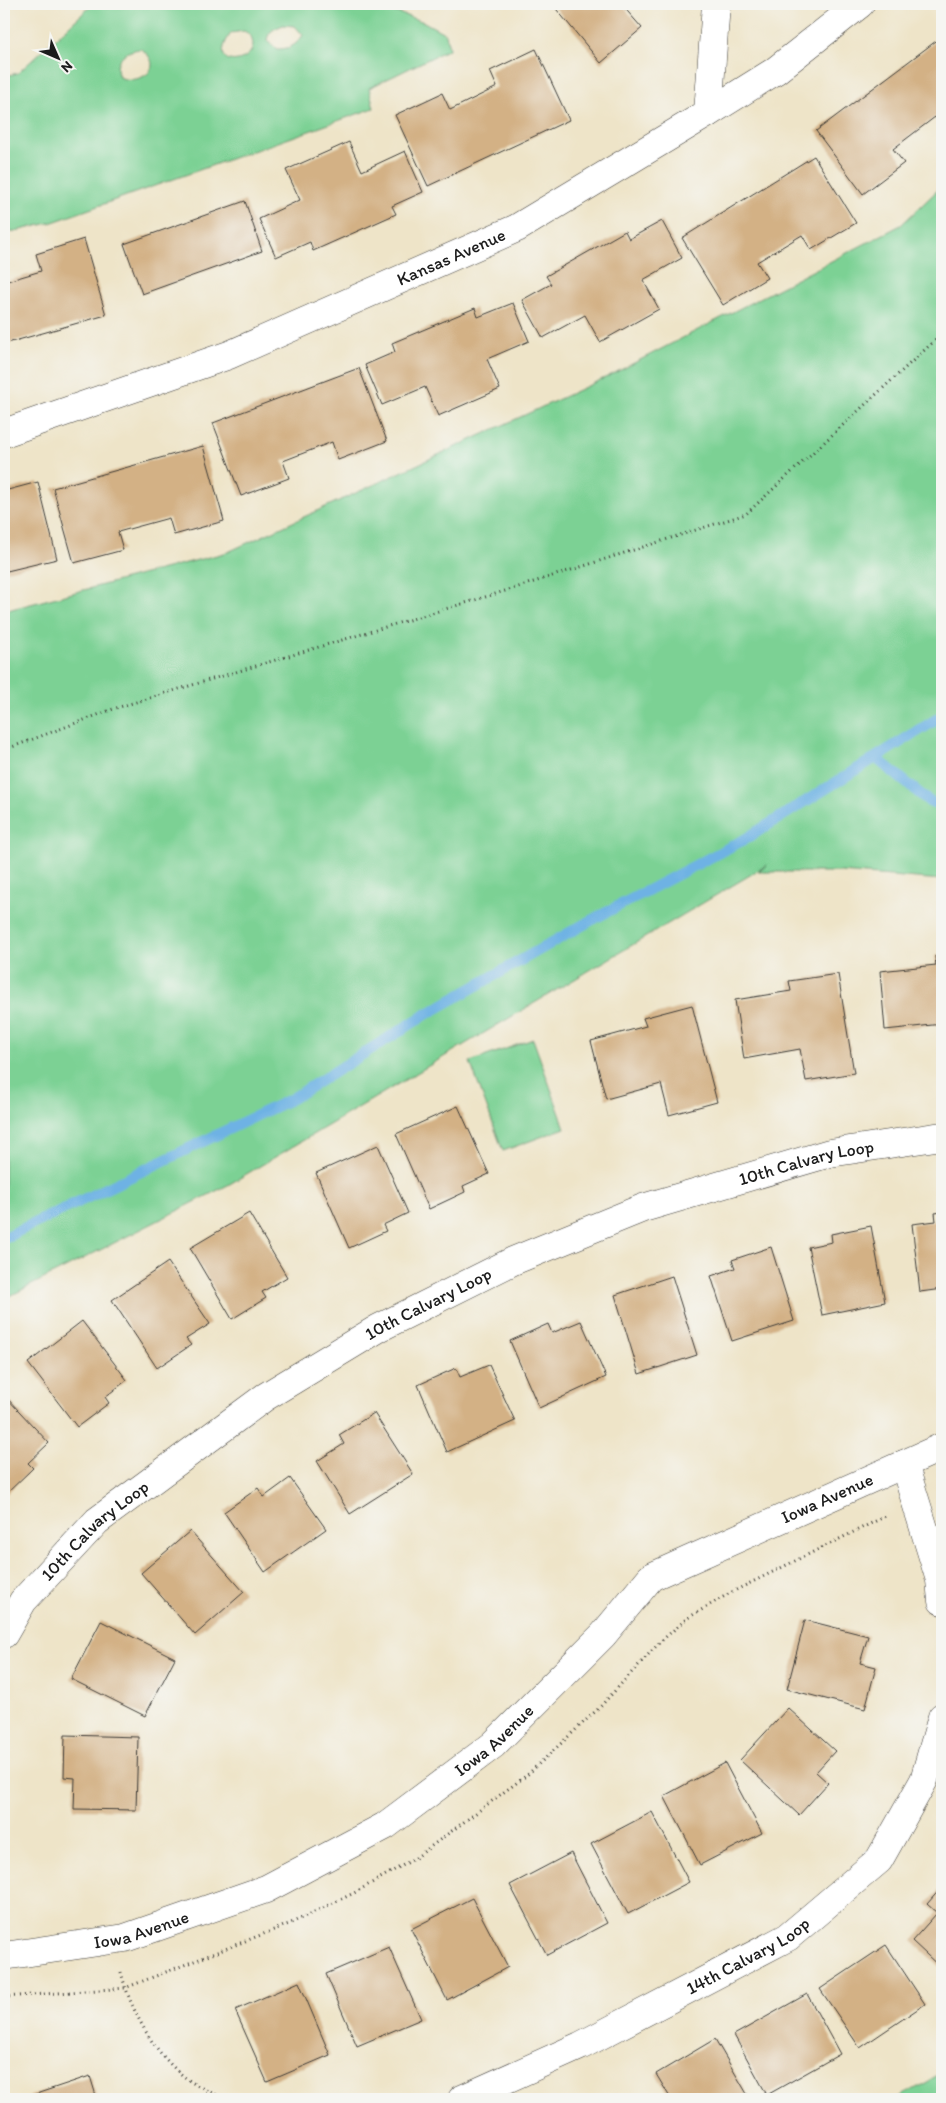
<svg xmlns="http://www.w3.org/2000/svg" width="946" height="2103" viewBox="0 0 946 2103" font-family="Itim,sans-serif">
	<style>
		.green { fill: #7bd194; stroke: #4c7658; fill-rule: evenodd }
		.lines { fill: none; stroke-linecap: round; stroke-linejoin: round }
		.stream { stroke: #6eb2e4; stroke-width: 11 }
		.building { fill: #d3b185 }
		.street-casing { stroke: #3c3a36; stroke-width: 29 }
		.secondary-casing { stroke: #3c3a36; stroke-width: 29 }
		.path { stroke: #3c3a36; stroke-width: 3; stroke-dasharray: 1 4; stroke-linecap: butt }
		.street { stroke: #fff; stroke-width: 28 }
		.secondary { stroke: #fff; stroke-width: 28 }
		.labels { text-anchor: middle; stroke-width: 4; stroke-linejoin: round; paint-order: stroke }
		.street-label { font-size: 18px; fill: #1c1c1c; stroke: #f6f6f2 }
	</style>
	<rect width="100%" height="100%" fill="#f6f6f2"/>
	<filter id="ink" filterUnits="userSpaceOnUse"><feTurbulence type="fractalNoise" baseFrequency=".02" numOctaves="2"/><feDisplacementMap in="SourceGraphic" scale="10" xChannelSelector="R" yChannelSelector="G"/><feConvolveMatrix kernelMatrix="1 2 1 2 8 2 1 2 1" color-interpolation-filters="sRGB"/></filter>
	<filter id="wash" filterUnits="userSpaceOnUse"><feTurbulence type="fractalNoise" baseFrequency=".0096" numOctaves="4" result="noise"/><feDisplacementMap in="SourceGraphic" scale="20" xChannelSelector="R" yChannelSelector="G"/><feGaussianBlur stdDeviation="1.12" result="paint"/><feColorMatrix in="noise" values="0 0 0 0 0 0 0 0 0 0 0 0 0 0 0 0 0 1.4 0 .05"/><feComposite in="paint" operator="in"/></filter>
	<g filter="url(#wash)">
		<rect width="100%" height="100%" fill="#eee4c8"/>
		<path class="green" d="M 93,4 L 372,4 L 424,22 L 446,34 L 449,49 L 369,88 L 374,108 L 53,222 L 4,234 L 4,76 L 18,73 ZM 283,25 L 295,26 L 303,35 C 296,46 289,49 277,49 L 267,41 C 268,31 274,29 283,25 ZM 244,31 C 249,34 251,35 252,40 C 261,63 203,74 231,33 ZM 141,49 C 168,68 139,86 119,77 C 112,60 125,50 141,49 Z
			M 942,186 L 942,880 L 840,872 L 758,872 L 767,865 L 228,1185 L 4,1299 L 4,611 L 228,552 L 607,377 L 901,225 Z
			M 533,1039 L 565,1128 L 503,1151 L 470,1062 Z
			M 942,2074 L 942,2099 L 896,2099 Z"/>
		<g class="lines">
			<path class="stream" d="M 876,758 L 930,802 L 942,806
				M 4,1238 L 293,1098 L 425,1015 L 590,921 L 747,838 L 942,716"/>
		</g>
		<g id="blocks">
			<path class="building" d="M 552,4 L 621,4 L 642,28 L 601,63 Z
				M 940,38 L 942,40 L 942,127 L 935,117 L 893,149 L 904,163 L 863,194 L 816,131 Z
				M 536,49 L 569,120 L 428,186 L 395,115 L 442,93 L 450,110 L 497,87 L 490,71 Z
				M 349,142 L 362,171 L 405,151 L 423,192 L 392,206 L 396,214 L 313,251 L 310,242 L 276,257 L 259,219 L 300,200 L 286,170 Z
				M 814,156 L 856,223 L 811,250 L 802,235 L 757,262 L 767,278 L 723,305 L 682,238 Z
				M 245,201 L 262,251 L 142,294 L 124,244 Z
				M 662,221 L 682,258 L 643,280 L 659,309 L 600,342 L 585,315 L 543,338 L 522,300 L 551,284 L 546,276 L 625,231 L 629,239 Z
				M 84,239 L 106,315 L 4,344 L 4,282 L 41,271 L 36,254 Z
				M 513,303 L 529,341 L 487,359 L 500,389 L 438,416 L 425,387 L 382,405 L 365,365 L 395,352 L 392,343 L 475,308 L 478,317 Z
				M 359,368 L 387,441 L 338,460 L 332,442 L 283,461 L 289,478 L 241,496 L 213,423 Z
				M 203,446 L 224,521 L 174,535 L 169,518 L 118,532 L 123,550 L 74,563 L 53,488 Z
				M 38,482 L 57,559 L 7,571 L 4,560 L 4,491 Z
				M 942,955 L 942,1024 L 885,1030 L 880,971 L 936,965 L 935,956 Z
				M 838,974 L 854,1073 L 806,1081 L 800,1049 L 744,1059 L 735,1000 L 791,991 L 789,981 Z
				M 692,1005 L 717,1102 L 669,1115 L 661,1084 L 606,1099 L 591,1041 L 646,1026 L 643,1018 Z
				M 458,1106 L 489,1174 L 463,1186 L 465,1192 L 429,1209 L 396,1134 Z
				M 378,1145 L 408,1213 L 383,1225 L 386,1231 L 349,1248 L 316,1173 Z
				M 942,1212 L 942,1289 L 920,1292 L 912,1224 L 936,1221 L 935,1213 Z
				M 249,1213 L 287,1277 L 262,1292 L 266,1298 L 232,1319 L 190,1248 Z
				M 871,1226 L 885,1302 L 822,1315 L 808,1247 L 832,1242 L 831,1234 Z
				M 771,1247 L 794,1321 L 732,1341 L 711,1276 L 735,1268 L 732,1260 Z
				M 168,1262 L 210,1324 L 186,1339 L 191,1345 L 157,1368 L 112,1300 Z
				M 672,1276 L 697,1355 L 639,1374 L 615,1295 Z
				M 82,1321 L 127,1380 L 105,1397 L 109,1403 L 77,1427 L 28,1363 Z
				M 581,1321 L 606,1377 L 539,1408 L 510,1341 L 548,1324 L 552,1333 Z
				M 489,1365 L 515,1421 L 447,1452 L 418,1385 L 456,1368 L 460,1377 Z
				M 4,1395 L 49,1443 L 28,1463 L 33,1468 L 4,1496 Z
				M 374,1413 L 413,1474 L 350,1514 L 317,1461 L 344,1444 L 339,1435 Z
				M 290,1478 L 326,1529 L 265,1572 L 224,1512 L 258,1488 L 264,1497 Z
				M 190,1531 L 244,1592 L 195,1635 L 141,1573 Z
				M 805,1620 L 868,1636 L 860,1663 L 876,1667 L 865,1709 L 787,1689 Z
				M 101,1621 L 175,1658 L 145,1716 L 71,1679 Z
				M 788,1708 L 835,1751 L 816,1772 L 828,1783 L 799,1815 L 740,1760 Z
				M 65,1735 L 138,1737 L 136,1810 L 74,1809 L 75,1778 L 64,1777 Z
				M 725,1763 L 762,1833 L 700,1865 L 664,1796 Z
				M 652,1812 L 689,1882 L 628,1914 L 591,1844 Z
				M 571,1853 L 607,1923 L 547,1955 L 510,1885 Z
				M 942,1887 L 942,1969 L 912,1941 L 937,1913 L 927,1904 Z
				M 472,1898 L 508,1967 L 447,2000 L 411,1929 Z
				M 886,1945 L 925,2004 L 860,2048 L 820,1989 Z
				M 389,1947 L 421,2019 L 357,2046 L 326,1974 Z
				M 299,1982 L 330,2055 L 267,2082 L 235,2010 Z
				M 807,1994 L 840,2054 L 767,2095 L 734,2035 Z
				M 715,2039 L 750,2099 L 671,2099 L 656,2074 Z
				M 90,2076 L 97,2099 L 21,2099 Z"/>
		</g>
	</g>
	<g filter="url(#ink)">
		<use href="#blocks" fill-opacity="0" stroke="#3c3a36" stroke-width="1"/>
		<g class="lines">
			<g class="street-casing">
				<g id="street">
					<path d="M 708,113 L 716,4"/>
					<path id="s1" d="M 4,433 L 229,355 L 517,228 L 708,113 L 775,71 L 860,4"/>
					<path d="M 904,1464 L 940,1580 L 942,1601"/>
					<path id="s2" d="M 4,1634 L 23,1601 L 97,1521 L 265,1397 L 379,1328 L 513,1261 L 643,1208 L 830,1153 L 942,1136"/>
					<path id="s3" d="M 462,2099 L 580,2046 L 788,1937 L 879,1860 L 924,1780 L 942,1717"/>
				</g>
			</g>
			<g class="secondary-casing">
				<g id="secondary">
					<path id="s4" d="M 4,1956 L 125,1938 L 266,1889 L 385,1826 L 493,1745 L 603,1635 L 651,1577 L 942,1447"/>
				</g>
			</g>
			<path class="path" d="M 4,750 L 116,708 L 515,588 L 746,514 L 942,334
				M 121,1972 C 130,2008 152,2050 181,2074 C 193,2085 213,2094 228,2099
				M 4,1997 L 125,1988 L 289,1924 L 354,1893 L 414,1859 L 527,1775 L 598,1709 L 659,1643 L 686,1619 L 730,1593 L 886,1516"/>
			<use href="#street" class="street"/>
			<use href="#secondary" class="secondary"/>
		</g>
	</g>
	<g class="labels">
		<g class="street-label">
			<text dy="6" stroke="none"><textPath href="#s1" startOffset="481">Kansas Avenue</textPath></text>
			<text dy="6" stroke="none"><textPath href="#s2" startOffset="949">10th Calvary Loop</textPath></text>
			<text dy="6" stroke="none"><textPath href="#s2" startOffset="544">10th Calvary Loop</textPath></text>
			<text dy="6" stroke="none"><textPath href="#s4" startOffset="965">Iowa Avenue</textPath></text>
			<text dy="6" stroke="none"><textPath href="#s2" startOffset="139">10th Calvary Loop</textPath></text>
			<text dy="6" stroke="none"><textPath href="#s4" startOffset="545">Iowa Avenue</textPath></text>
			<text dy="6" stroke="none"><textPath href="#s4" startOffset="140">Iowa Avenue</textPath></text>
			<text dy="6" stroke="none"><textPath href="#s3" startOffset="320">14th Calvary Loop</textPath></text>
		</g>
	</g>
	<rect width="946" height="2103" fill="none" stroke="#f6f6f2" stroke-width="20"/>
	<g transform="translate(58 58) rotate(135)" stroke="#f6f6f2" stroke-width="4" paint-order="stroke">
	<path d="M0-4L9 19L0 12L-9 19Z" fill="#1c1c1c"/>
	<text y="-8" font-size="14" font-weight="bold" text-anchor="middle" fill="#1c1c1c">N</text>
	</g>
</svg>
